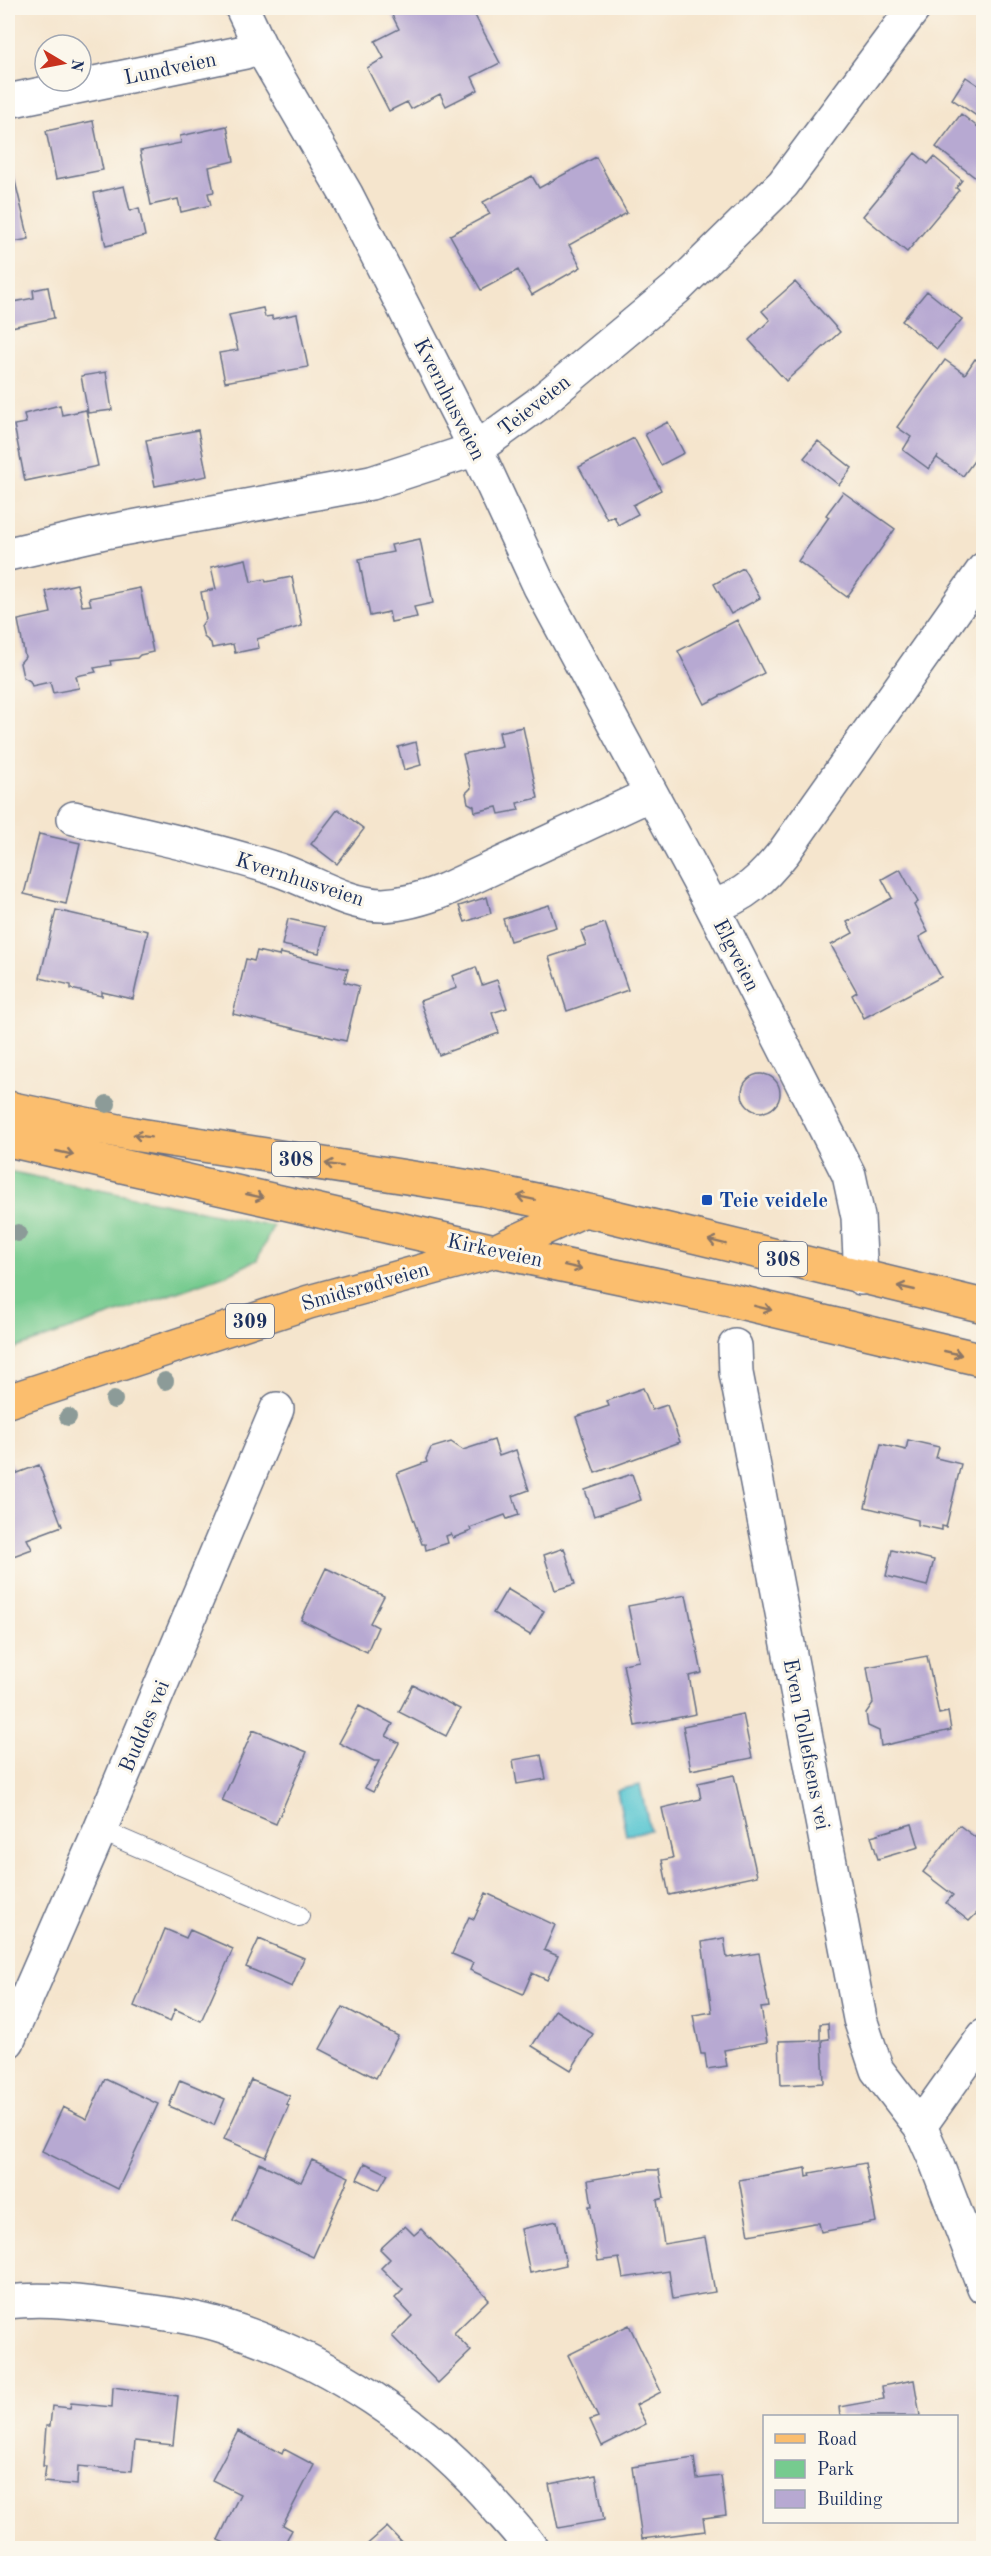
<svg xmlns="http://www.w3.org/2000/svg" width="991" height="2556" viewBox="0 0 991 2556" font-family="'Old Standard TT',serif">
	<style>
		.green { fill: #76cb8f; stroke: #487d76; stroke-width: 1.5 }
		.water { fill: #5bc7d2; stroke: #3b7b98; stroke-width: 1.5 }
		.building { fill: #b7a9d2 }
		.lines { fill: none; stroke-linecap: round; stroke-linejoin: round }
		.service-casing { stroke: #676f85; stroke-width: 22 }
		.minor-casing { stroke: #676f85; stroke-width: 36 }
		.primary-casing { stroke: #676f85; stroke-width: 36 }
		.service { stroke: #fff; stroke-width: 20 }
		.minor { stroke: #fff; stroke-width: 33 }
		.primary { stroke: #fbbe6e; stroke-width: 33 }
		.tree { fill: #8c9b98 }
		.oneway { stroke: #8b7666 }
		.transit-dot { fill: #1a4fb4; stroke: #fbf7ec; stroke-width: 2 }
		.labels { text-anchor: middle; stroke-width: 6; stroke-linejoin: round; paint-order: stroke }
		.shield { fill: #fbf7ec; stroke: #5e6b89; stroke-width: 1.5 }
		.shield-label { font-size: 20px; font-weight: bold; fill: #1b2f5e }
		.street-label { font-size: 21px; fill: #1b2f5e; stroke: #fbf7ec }
		.transit-label { font-size: 21px; font-weight: bold; fill: #164399; stroke: #fbf7ec; text-anchor: start }
	</style>
	<rect width="100%" height="100%" fill="#fbf7ec"/>
	<filter id="ink" filterUnits="userSpaceOnUse"><feTurbulence type="fractalNoise" baseFrequency=".0167" numOctaves="2"/><feDisplacementMap in="SourceGraphic" scale="12" xChannelSelector="R" yChannelSelector="G"/><feConvolveMatrix kernelMatrix="1 2 1 2 8 2 1 2 1" color-interpolation-filters="sRGB"/></filter>
	<filter id="wash" filterUnits="userSpaceOnUse"><feTurbulence type="fractalNoise" baseFrequency=".008" numOctaves="4" result="noise"/><feDisplacementMap in="SourceGraphic" scale="24" xChannelSelector="R" yChannelSelector="G"/><feGaussianBlur stdDeviation="1.35" result="paint"/><feColorMatrix in="noise" values="0 0 0 0 0 0 0 0 0 0 0 0 0 0 0 0 0 1.4 0 .05"/><feComposite in="paint" operator="in"/></filter>
	<g filter="url(#wash)">
		<rect width="100%" height="100%" fill="#f5e5cd"/>
		<path class="green" d="M 8,1171 L 273,1226 L 257,1260 L 226,1275 L 8,1351 Z"/>
		<path class="water" d="M 640,1785 L 650,1830 L 626,1835 L 617,1790 Z"/>
		<g id="blocks">
			<path class="building" d="M 397,8 L 471,8 L 500,63 L 472,77 L 478,90 L 446,106 L 440,94 L 411,109 L 407,102 L 389,111 L 367,68 L 384,58 L 375,41 L 399,29 L 390,11 Z
				M 966,77 L 984,89 L 984,121 L 952,99 Z
				M 961,114 L 984,132 L 984,179 L 981,182 L 936,147 Z
				M 93,121 L 103,170 L 56,179 L 46,131 Z
				M 227,126 L 234,161 L 209,167 L 214,192 L 208,193 L 211,205 L 181,212 L 178,199 L 151,205 L 140,151 L 181,143 L 180,136 Z
				M 915,153 L 928,164 L 934,157 L 962,180 L 956,188 L 959,190 L 907,252 L 863,216 Z
				M 596,157 L 627,213 L 569,245 L 581,267 L 532,295 L 518,270 L 481,290 L 450,235 L 490,214 L 483,202 L 532,176 L 539,188 Z
				M 12,169 L 29,239 L 8,243 L 8,170 Z
				M 124,186 L 130,211 L 139,208 L 145,236 L 106,246 L 94,193 Z
				M 795,282 L 840,332 L 786,381 L 749,340 L 770,320 L 762,311 Z
				M 48,287 L 54,318 L 11,327 L 8,303 L 34,298 L 33,290 Z
				M 927,291 L 962,319 L 937,349 L 902,321 Z
				M 263,308 L 265,317 L 272,316 L 272,319 L 297,314 L 308,367 L 225,382 L 219,353 L 238,350 L 229,315 Z
				M 975,359 L 984,364 L 984,447 L 963,476 L 937,458 L 938,456 L 929,469 L 903,450 L 911,437 L 897,427 L 945,360 L 965,374 Z
				M 106,372 L 112,410 L 88,413 L 81,376 Z
				M 60,405 L 62,415 L 86,410 L 98,466 L 25,481 L 14,425 L 26,423 L 24,414 Z
				M 668,422 L 684,453 L 661,465 L 645,434 Z
				M 198,430 L 207,476 L 155,486 L 146,440 Z
				M 634,438 L 661,490 L 633,505 L 638,514 L 618,525 L 614,516 L 607,519 L 579,467 Z
				M 818,441 L 852,468 L 839,485 L 804,458 Z
				M 843,492 L 895,529 L 847,597 L 798,561 L 829,517 L 826,515 Z
				M 420,539 L 433,603 L 414,607 L 417,617 L 391,622 L 389,612 L 370,616 L 359,559 L 393,552 L 391,545 Z
				M 246,559 L 251,582 L 265,579 L 266,582 L 292,577 L 302,626 L 257,639 L 259,648 L 235,653 L 233,644 L 212,648 L 211,643 L 204,637 L 201,626 L 206,619 L 201,592 L 216,589 L 211,567 Z
				M 743,568 L 760,598 L 731,614 L 714,584 Z
				M 77,584 L 82,606 L 91,605 L 89,598 L 140,588 L 153,652 L 140,655 L 137,658 L 110,661 L 111,665 L 94,668 L 96,672 L 76,676 L 79,688 L 53,693 L 50,682 L 32,686 L 30,681 L 23,677 L 20,663 L 25,657 L 18,620 L 51,613 L 46,591 Z
				M 737,620 L 764,673 L 705,704 L 678,651 Z
				M 523,727 L 538,798 L 517,803 L 519,810 L 499,814 L 497,807 L 475,812 L 474,806 L 468,803 L 466,793 L 471,788 L 463,754 L 502,746 L 499,732 Z
				M 416,742 L 421,765 L 404,770 L 398,747 Z
				M 338,809 L 364,829 L 337,864 L 311,844 Z
				M 39,834 L 80,843 L 66,904 L 24,894 Z
				M 900,869 L 918,902 L 914,905 L 928,932 L 919,937 L 941,977 L 864,1018 L 852,995 L 857,992 L 831,945 L 853,933 L 847,922 L 892,898 L 882,879 Z
				M 487,897 L 491,913 L 465,922 L 459,906 Z
				M 549,905 L 556,927 L 510,941 L 503,919 Z
				M 56,910 L 148,931 L 133,999 L 102,992 L 102,996 L 71,989 L 71,985 L 40,978 Z
				M 288,919 L 325,927 L 319,953 L 282,945 Z
				M 605,923 L 628,990 L 567,1011 L 549,957 L 586,945 L 581,931 Z
				M 257,951 L 279,956 L 280,953 L 348,969 L 344,982 L 359,986 L 346,1041 L 233,1014 L 246,959 L 254,961 Z
				M 476,967 L 482,985 L 497,980 L 507,1008 L 492,1013 L 499,1033 L 439,1055 L 420,1001 L 457,988 L 452,976 Z
				M742 1093a19 19 0 1 1 38 0a19 19 0 1 1-38 0Z
				M 643,1388 L 652,1410 L 667,1405 L 680,1442 L 595,1473 L 576,1417 L 609,1406 L 607,1401 Z
				M 494,1440 L 499,1456 L 516,1450 L 529,1490 L 513,1496 L 519,1515 L 507,1519 L 505,1515 L 470,1528 L 471,1531 L 453,1538 L 451,1534 L 446,1536 L 448,1543 L 426,1550 L 425,1544 L 422,1544 L 397,1473 L 427,1462 L 426,1459 L 431,1448 L 451,1442 L 463,1450 Z
				M 908,1440 L 939,1447 L 936,1458 L 961,1464 L 946,1527 L 942,1526 L 942,1530 L 918,1525 L 918,1520 L 865,1507 L 881,1444 L 906,1450 Z
				M 10,1461 L 15,1474 L 39,1465 L 62,1526 L 27,1539 L 32,1549 L 8,1558 L 8,1462 Z
				M 632,1474 L 641,1500 L 594,1516 L 585,1490 Z
				M 564,1548 L 575,1584 L 555,1590 L 544,1555 Z
				M 892,1550 L 934,1560 L 927,1586 L 886,1576 Z
				M 326,1568 L 384,1596 L 370,1623 L 378,1627 L 367,1652 L 301,1620 Z
				M 507,1589 L 544,1611 L 530,1635 L 493,1613 Z
				M 686,1595 L 702,1673 L 689,1676 L 696,1714 L 635,1726 L 623,1664 L 639,1661 L 628,1606 Z
				M 927,1656 L 939,1714 L 948,1712 L 951,1730 L 881,1746 L 879,1731 L 868,1726 L 866,1713 L 873,1703 L 867,1667 Z
				M 413,1685 L 460,1709 L 446,1736 L 399,1712 Z
				M 359,1706 L 393,1724 L 386,1736 L 399,1743 L 373,1792 L 365,1788 L 379,1761 L 374,1761 L 339,1743 Z
				M 743,1714 L 752,1758 L 691,1770 L 683,1726 Z
				M 253,1730 L 307,1752 L 276,1824 L 222,1801 Z
				M 541,1755 L 546,1779 L 517,1784 L 513,1760 Z
				M 734,1775 L 757,1876 L 669,1895 L 662,1860 L 673,1858 L 662,1808 L 701,1799 L 698,1783 Z
				M 912,1824 L 919,1847 L 878,1859 L 871,1836 Z
				M 959,1825 L 984,1844 L 984,1906 L 969,1921 L 946,1903 L 953,1895 L 923,1872 Z
				M 486,1893 L 555,1925 L 544,1950 L 558,1956 L 547,1980 L 532,1973 L 523,1994 L 470,1970 L 473,1963 L 452,1954 L 469,1917 L 474,1919 Z
				M 165,1929 L 186,1938 L 190,1930 L 233,1949 L 201,2021 L 175,2009 L 170,2022 L 134,2006 Z
				M 724,1938 L 727,1958 L 759,1953 L 769,2007 L 761,2008 L 767,2042 L 724,2050 L 727,2066 L 707,2069 L 705,2054 L 701,2054 L 693,2015 L 712,2012 L 702,1942 Z
				M 259,1939 L 304,1958 L 292,1987 L 246,1967 Z
				M 343,2007 L 398,2036 L 376,2078 L 320,2049 Z
				M 555,2010 L 593,2034 L 571,2070 L 532,2046 Z
				M 828,2023 L 829,2039 L 822,2040 L 824,2083 L 781,2085 L 779,2041 L 820,2040 L 820,2024 Z
				M 105,2079 L 158,2104 L 118,2189 L 42,2151 L 63,2107 L 87,2119 Z
				M 180,2080 L 225,2099 L 214,2125 L 169,2106 Z
				M 251,2080 L 290,2096 L 286,2104 L 289,2105 L 266,2157 L 224,2139 Z
				M 312,2160 L 349,2177 L 313,2257 L 233,2220 L 259,2163 L 301,2182 Z
				M 365,2163 L 388,2174 L 379,2190 L 357,2179 Z
				M 865,2163 L 876,2222 L 821,2232 L 819,2223 L 814,2223 L 749,2235 L 739,2180 L 806,2168 L 807,2177 L 811,2176 L 810,2173 Z
				M 648,2170 L 659,2170 L 664,2198 L 657,2200 L 664,2244 L 705,2237 L 715,2292 L 673,2299 L 669,2271 L 623,2278 L 619,2258 L 598,2261 L 589,2206 L 592,2206 L 588,2180 Z
				M 557,2221 L 566,2265 L 530,2273 L 521,2229 Z
				M 405,2226 L 414,2235 L 421,2229 L 489,2299 L 454,2333 L 471,2351 L 438,2383 L 392,2336 L 412,2316 L 395,2298 L 403,2290 L 381,2268 L 390,2259 L 380,2249 Z
				M 629,2325 L 661,2392 L 636,2405 L 646,2424 L 602,2446 L 590,2420 L 598,2417 L 568,2355 Z
				M 914,2380 L 920,2416 L 840,2416 L 839,2407 L 884,2399 L 882,2386 Z
				M 113,2387 L 178,2396 L 173,2445 L 135,2441 L 132,2471 L 78,2466 L 77,2485 L 44,2482 L 46,2466 L 43,2466 L 46,2426 L 50,2426 L 52,2406 L 70,2408 L 71,2403 L 112,2407 Z
				M 238,2431 L 282,2454 L 284,2449 L 314,2465 L 283,2525 L 292,2530 L 282,2548 L 235,2548 L 218,2540 L 240,2494 L 212,2480 Z
				M 694,2458 L 697,2479 L 721,2476 L 726,2515 L 703,2518 L 705,2531 L 642,2539 L 632,2467 Z
				M 596,2475 L 604,2520 L 558,2528 L 549,2484 Z
				M 387,2527 L 407,2548 L 363,2548 Z"/>
		</g>
	</g>
	<g filter="url(#ink)">
		<use href="#blocks" fill-opacity="0" stroke="#676f85" stroke-width="1.5"/>
		<g class="lines">
			<g class="service-casing">
				<path id="service" d="M 100,1830 L 299,1916"/>
			</g>
			<g class="minor-casing">
				<path id="minor" d="M 242,8 L 260,46 L 346,194 L 476,449 L 540,587 L 712,906
					M 8,101 L 245,52 L 260,46
					M 8,554 L 105,532 L 371,483 L 476,449 L 538,404 L 677,288 L 783,184 L 914,8
					M 74,818 C 142,834 211,848 279,870 C 312,881 347,905 383,905 C 405,904 425,898 445,890 L 651,794
					M 861,1278 L 858,1217 L 849,1175 L 712,906 C 744,898 764,877 784,852 L 984,569
					M 735,1346 L 736,1373 L 860,2019 L 877,2070 L 920,2126 L 936,2162 L 984,2287
					M 8,2041 L 100,1830 L 277,1409
					M 920,2126 L 984,2036
					M 8,2302 C 44,2297 89,2303 125,2308 C 158,2313 192,2316 223,2326 C 328,2359 429,2426 499,2510 C 510,2522 522,2535 531,2548"/>
			</g>
			<g class="primary-casing">
				<path id="primary" d="M 8,1108 L 133,1134 L 483,1189 L 598,1213 L 984,1306
					M 8,1140 L 495,1251 L 735,1301 L 984,1360
					M 8,1401 L 309,1302 L 495,1251 L 584,1210"/>
			</g>
			<use href="#service" class="service"/>
			<use href="#minor" class="minor"/>
			<use href="#primary" class="primary"/>
		</g>
		<g class="tree">
			<circle cx="107" cy="1104" r="9"/>
			<circle cx="18" cy="1233" r="9"/>
			<circle cx="165" cy="1381" r="9"/>
			<circle cx="114" cy="1400" r="9"/>
			<circle cx="68" cy="1417" r="9"/>
		</g>
		<defs><path id="oneway-shaft" d="M-6 0H5M1.5-3L5.5 0L1.5 3" fill="none" stroke-width="1.6" stroke-linecap="round" stroke-linejoin="round" transform="scale(1.5)"/></defs>
		<g class="oneway">
			<use href="#oneway-shaft" transform="translate(142 1136) rotate(-171)"/>
			<use href="#oneway-shaft" transform="translate(65 1153) rotate(13)"/>
			<use href="#oneway-shaft" transform="translate(334 1165) rotate(-171)"/>
			<use href="#oneway-shaft" transform="translate(255 1196) rotate(13)"/>
			<use href="#oneway-shaft" transform="translate(526 1198) rotate(-168)"/>
			<use href="#oneway-shaft" transform="translate(717 1242) rotate(-166)"/>
			<use href="#oneway-shaft" transform="translate(573 1267) rotate(12)"/>
			<use href="#oneway-shaft" transform="translate(906 1288) rotate(-167)"/>
			<use href="#oneway-shaft" transform="translate(763 1308) rotate(14)"/>
			<use href="#oneway-shaft" transform="translate(953 1353) rotate(13)"/>
		</g>
	</g>
	<rect class="transit-dot" x="701" y="1194" width="12" height="12" rx="3"/>
	<g class="labels">
		<g class="shield">
			<rect x="272" y="1142" width="48" height="34" rx="4.5"/>
			<rect x="759" y="1242" width="48" height="34" rx="4.5"/>
			<rect x="226" y="1304" width="48" height="34" rx="4.5"/>
		</g>
		<g class="shield-label">
			<text x="296" y="1166">308</text>
			<text x="783" y="1266">308</text>
			<text x="250" y="1328">309</text>
		</g>
		<g class="street-label">
			<text transform="translate(170 68) rotate(-12)" y="7">Lundveien</text>
			<text transform="translate(450 399) rotate(63)" y="7">Kvernhusveien</text>
			<text transform="translate(534 405) rotate(-38)" y="7">Teieveien</text>
			<text transform="translate(300 879) rotate(18)" y="7">Kvernhusveien</text>
			<text transform="translate(737 955) rotate(63)" y="7">Elgveien</text>
			<text transform="translate(495 1250) rotate(12)" y="7">Kirkeveien</text>
			<text transform="translate(365 1286) rotate(-16)" y="7">Smidsrødveien</text>
			<text transform="translate(144 1726) rotate(-67)" y="7">Buddes vei</text>
			<text transform="translate(807 1744) rotate(79)" y="7">Even Tollefsens vei</text>
		</g>
		<g class="transit-label">
			<text x="719" y="1207">Teie veidele</text>
		</g>
	</g>
	<rect width="991" height="2556" fill="none" stroke="#fbf7ec" stroke-width="30"/>
	<rect x="763" y="2415" width="195" height="108" fill="#fbf7ec" stroke="#a1a7b3" stroke-width="1.5"/>
	<rect x="775" y="2434" width="30" height="9" fill="#fbbe6e" stroke="#a1a7b3" stroke-width="1.5"/>
	<text x="817" y="2445" font-size="18" fill="#1b2f5e">Road</text>
	<rect x="775" y="2460" width="30" height="18" fill="#76cb8f" stroke="#a1a7b3" stroke-width="1.5"/>
	<text x="817" y="2475" font-size="18" fill="#1b2f5e">Park</text>
	<rect x="775" y="2490" width="30" height="18" fill="#b7a9d2" stroke="#a1a7b3" stroke-width="1.5"/>
	<text x="817" y="2505" font-size="18" fill="#1b2f5e">Building</text>
	<g transform="translate(63 63) rotate(100)"><circle r="28" fill="#fbf7ec" stroke="#a1a7b3" stroke-width="1.5"/>
	<path d="M0-4.5L10 22L0 15L-10 22Z" fill="#c8321e"/>
	<text y="-9" font-size="16" font-weight="bold" text-anchor="middle" fill="#1b2f5e">N</text>
	</g>
</svg>
